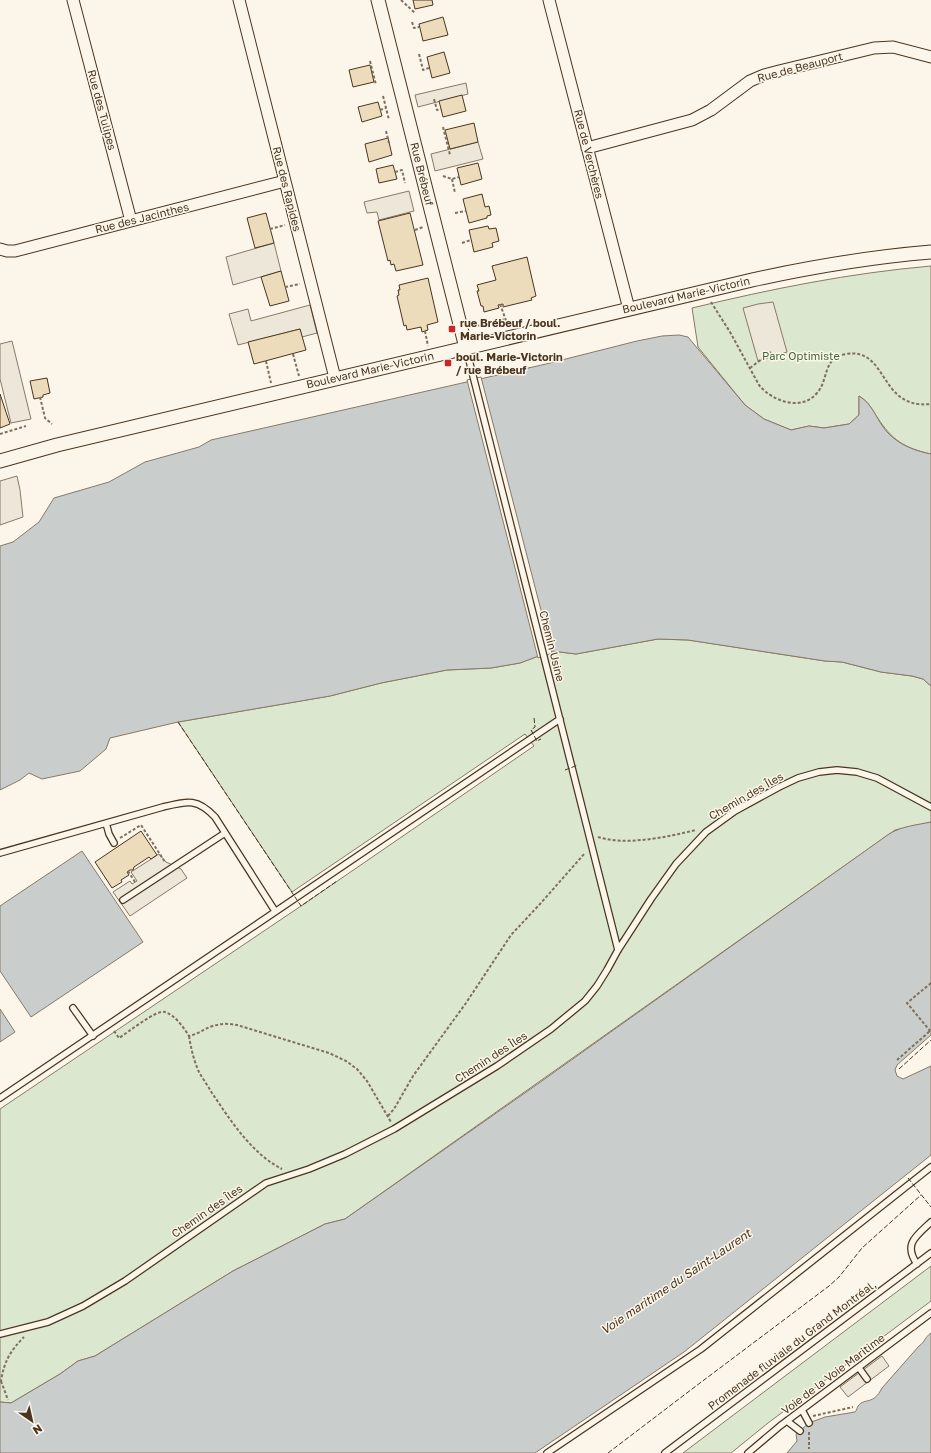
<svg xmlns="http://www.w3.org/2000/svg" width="931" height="1453" viewBox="0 0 931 1453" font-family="'Golos Text',sans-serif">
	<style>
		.green { fill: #dce7d0; stroke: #887966 }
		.parking { fill: #ede7d9; stroke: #887966 }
		.water { fill: #c9cecd; stroke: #887966 }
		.pier { fill: #fbf6e9; stroke: #887966 }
		.building { fill: #ecdcbc; stroke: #4a3520 }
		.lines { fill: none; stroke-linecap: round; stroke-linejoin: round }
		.service-casing { stroke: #4a3520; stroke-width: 8 }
		.minor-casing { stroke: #4a3520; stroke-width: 13 }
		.tertiary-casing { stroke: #4a3520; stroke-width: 15 }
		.path { stroke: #7f6f5c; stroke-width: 2; stroke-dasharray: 3 2; stroke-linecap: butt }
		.service { stroke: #fbf6e9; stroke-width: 5.5 }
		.minor { stroke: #fbf6e9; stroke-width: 11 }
		.tertiary { stroke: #fbf6e9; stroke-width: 13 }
		.fence { stroke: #4a3520; stroke-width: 1; stroke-dasharray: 5 2; stroke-linecap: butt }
		.poi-dot { fill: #c62828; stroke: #fbf6e9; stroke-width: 1.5 }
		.labels { text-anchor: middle; stroke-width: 3; stroke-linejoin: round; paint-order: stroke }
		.street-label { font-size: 11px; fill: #4a3520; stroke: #fbf6e9 }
		.poi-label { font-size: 11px; font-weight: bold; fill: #4a3520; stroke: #fbf6e9; text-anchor: start }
		.park-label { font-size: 11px; fill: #436837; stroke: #fbf6e9 }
		.water-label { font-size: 12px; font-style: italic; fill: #4a3520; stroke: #fbf6e9 }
	</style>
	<rect width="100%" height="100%" fill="#fbf6e9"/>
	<path class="green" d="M 931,266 L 931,454 C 904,448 892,440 877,417 C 872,409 868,401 859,396 L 859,415 L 849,424 L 824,428 L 809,426 L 791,430 L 764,419 L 745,405 L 698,347 L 692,308 C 771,289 850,273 931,266 Z
		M 658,639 L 688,640 L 825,661 L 842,662 L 881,672 L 912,676 L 923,679 L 931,686 L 931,822 L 895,830 L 345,1219 L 325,1224 L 233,1271 L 95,1356 L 78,1361 L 60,1374 L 11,1403 L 0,1402 L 0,1109 L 301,906 L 534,746 L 525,734 L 292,892 L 178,722 L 330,696 L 381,683 L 447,670 L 491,668 L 520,663 L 552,651 L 576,654 Z
		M 931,1266 L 931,1301 L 768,1423 L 731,1453 L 683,1453 Z"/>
	<path class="parking" d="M 466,83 L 468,94 L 418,107 L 415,95 Z
		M 478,142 L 483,159 L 435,171 L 431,154 Z
		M 409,191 L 414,211 L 379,220 L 377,212 L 367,213 L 364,202 Z
		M 274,243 L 281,271 L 233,285 L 226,257 Z
		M 773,302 L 787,352 L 758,361 L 743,308 L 758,304 Z
		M 310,305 L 317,333 L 302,337 L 300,329 L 238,345 L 229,314 L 248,309 L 251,321 Z
		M 12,341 L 31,419 L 11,423 L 0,379 L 0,344 Z
		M 17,476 L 20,490 L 23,517 L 0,525 L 0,481 Z
		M 159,854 L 166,862 L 181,869 L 187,878 L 130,916 L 113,892 L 130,881 L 132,884 L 137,881 L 131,872 Z
		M 882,1356 L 889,1366 L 848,1397 L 840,1387 Z"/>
	<path class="water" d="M 679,335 L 688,337 L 745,405 L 764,419 L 791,430 L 809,426 L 824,428 L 849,424 L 859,415 L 859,396 C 873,404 877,421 887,432 C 899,445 915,451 931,454 L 931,686 L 923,679 L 912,676 L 881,672 L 842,662 L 825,661 L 688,640 L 658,639 L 576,654 L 552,651 L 520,663 L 491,668 L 447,670 L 381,683 L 330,696 L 178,722 L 110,738 L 106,749 L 80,771 L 42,779 L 29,773 L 20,780 L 0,790 L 0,546 L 13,542 L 39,522 L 54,498 L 109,482 L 145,462 L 199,447 L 211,440 L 546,364 L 637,341 L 662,336 Z
		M 931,822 L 931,1035 L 897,1065 L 895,1070 L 897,1076 L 903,1079 L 931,1066 L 931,1155 L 684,1352 L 535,1453 L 0,1453 L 0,1402 L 11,1403 L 60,1374 L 78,1361 L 95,1356 L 233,1271 L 325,1224 L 345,1219 L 532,1088 L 889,834 C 902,826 917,825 931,822 Z
		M 82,851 L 143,942 L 31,1017 L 0,971 L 0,906 Z
		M 0,1009 L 15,1032 L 0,1042 Z
		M 931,1333 L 931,1453 L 787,1453 L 797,1441 L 796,1434 L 809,1423 L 825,1417 L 855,1412 C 857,1410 857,1408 858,1406 C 865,1397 873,1406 882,1388 L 919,1346 C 925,1342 925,1337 931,1333 Z"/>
	<path class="pier" d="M 481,377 L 552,653 L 538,658 L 467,380 Z"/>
	<path class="building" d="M 413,0 L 432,0 L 433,5 L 415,9 Z
		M 443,17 L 448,35 L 423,41 L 419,24 Z
		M 444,52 L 450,73 L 432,78 L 427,57 Z
		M 370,65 L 374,82 L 353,87 L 349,70 Z
		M 462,95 L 466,111 L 443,117 L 439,101 Z
		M 378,102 L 382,116 L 362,122 L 358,107 Z
		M 474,123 L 478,142 L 450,149 L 445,130 Z
		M 388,138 L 392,155 L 369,162 L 365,144 Z
		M 478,163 L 482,179 L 461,185 L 457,168 Z
		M 393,165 L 397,179 L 379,183 L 376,169 Z
		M 482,194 L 485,207 L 489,206 L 491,215 L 487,216 L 487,218 L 469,223 L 463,199 Z
		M 266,213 L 274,243 L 255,248 L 247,218 Z
		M 410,213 L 423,265 L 396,271 L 394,264 L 391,265 L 390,260 L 388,261 L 378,221 Z
		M 488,226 L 489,229 L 496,228 L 499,241 L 492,243 L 493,247 L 474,252 L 469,230 Z
		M 527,257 L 536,296 L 531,298 L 532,300 L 503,307 L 503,304 L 498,305 L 499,308 L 484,312 L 483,306 L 481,306 L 477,291 L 479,291 L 477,285 L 496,280 L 492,266 Z
		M 281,271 L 289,301 L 270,306 L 261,277 Z
		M 428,278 L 438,322 L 427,325 L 428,330 L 422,332 L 421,327 L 407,330 L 406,325 L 404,326 L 397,296 L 399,295 L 398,290 L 400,290 L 399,285 Z
		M 300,329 L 306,350 L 254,364 L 248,342 Z
		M 47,378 L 50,393 L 43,395 L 43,397 L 34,399 L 30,381 Z
		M 0,394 L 10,424 L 0,428 Z
		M 141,831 L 157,855 L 151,859 L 149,857 L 134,867 L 133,870 L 130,870 L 127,872 L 129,875 L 121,880 L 122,882 L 112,888 L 95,862 Z"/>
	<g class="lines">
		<g class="service-casing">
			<path id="service" d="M 466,348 L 618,950
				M 106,823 L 109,834 L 114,843
				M 0,853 L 163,807 C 188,801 197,798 215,817 L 275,911
				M 123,900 L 225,833
				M 73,1008 L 93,1036
				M 0,1098 L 560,719
				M 917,1264 C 903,1244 916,1236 931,1222
				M 0,1334 L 48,1322 L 83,1306 L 125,1281 L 266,1183 L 309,1169 L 345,1154 L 394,1129 L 497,1066 L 551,1029 L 585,1001 L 597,986 L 607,970 L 618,950 L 651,899 L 676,864 L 706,832 L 735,811 L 779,787 L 798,778 L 819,772 L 837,770 L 857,772 L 877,778 L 931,807
				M 859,1368 L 867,1379
				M 802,1410 L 809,1423
				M 787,1421 L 800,1431
				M 547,1453 L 701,1349 L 931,1167
				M 665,1453 L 931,1253
				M 748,1453 L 780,1426 L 931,1313"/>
		</g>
		<g class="minor-casing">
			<path id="minor" d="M 73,0 L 131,221
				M 239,0 L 335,378
				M 549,0 L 629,309
				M 587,148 L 692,120 L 711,110 L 750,81 L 764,75 L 779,71 L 874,48 L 893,47 L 931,57
				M 0,249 L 7,251 L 15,251 L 285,181"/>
		</g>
		<g class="tertiary-casing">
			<path id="tertiary" d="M 378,0 L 466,348
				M 0,461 L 57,445 L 752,280 C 811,267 871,257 931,252"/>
		</g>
		<path class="path" d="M 401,0 L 415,13
			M 412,22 L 414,28 L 419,27
			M 419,54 L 423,70 L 429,68
			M 370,61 L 376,85
			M 383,96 L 389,120
			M 434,99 L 437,110 L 441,109
			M 380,110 L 386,108
			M 443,127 L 450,155
			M 386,131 L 389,143
			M 395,172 L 402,170 L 405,183
			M 443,176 L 452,179 L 459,177
			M 452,179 L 455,193
			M 455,213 L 466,211
			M 270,229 L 285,225
			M 415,230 L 423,227
			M 462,243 L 471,240
			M 285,287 L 300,284
			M 711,302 L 730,332 L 759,385 C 772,401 801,412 817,393 C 829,380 822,358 846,354 C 889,347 878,410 931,404
			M 500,304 L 508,326
			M 472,327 L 506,319
			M 425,331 L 428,346
			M 293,354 L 299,376
			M 266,361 L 271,383
			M 750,368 L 771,352
			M 40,397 L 45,418 L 52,424
			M 0,434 L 26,426
			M 598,837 C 626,846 667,837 696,830
			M 120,838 L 141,825 L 165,862
			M 128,871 L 135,882
			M 931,983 L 907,1003 L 931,1032
			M 114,1031 L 119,1038 C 127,1033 157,1009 165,1012 C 175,1015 184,1028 189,1036 C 199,1034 208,1026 217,1025 C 224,1023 231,1024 237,1025 L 329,1053 L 346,1061 L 357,1069 L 367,1081 L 391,1122
			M 189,1036 C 191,1049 194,1061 199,1072 C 203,1079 208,1086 212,1093 C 231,1121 251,1153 282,1169
			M 897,1060 L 930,1031
			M 388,1116 L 394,1109 L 413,1076 L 466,1003 L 511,935 L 540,904 L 585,853
			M 0,1380 L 1,1381 C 4,1362 10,1351 24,1337
			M 1,1381 L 8,1400
			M 813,1416 L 853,1407
			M 809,1432 L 809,1449"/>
		<use href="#service" class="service"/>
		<use href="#minor" class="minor"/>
		<use href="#tertiary" class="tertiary"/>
		<path class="fence" d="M 534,718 L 535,727 L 531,730 L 537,741 L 541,739
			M 178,722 L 301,906 L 337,881
			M 565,770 L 578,765
			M 899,1069 L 931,1040
			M 908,1178 L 931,1207
			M 608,1453 L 696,1386 L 829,1286 L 839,1277 L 862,1248 L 921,1195"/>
	</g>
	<g class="poi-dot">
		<rect x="448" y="325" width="8" height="8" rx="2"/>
		<rect x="444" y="359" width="8" height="8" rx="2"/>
	</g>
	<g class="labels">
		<g class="street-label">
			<text transform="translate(800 67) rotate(-15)" y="4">Rue de Beauport</text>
			<text transform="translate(102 110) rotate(75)" y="4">Rue des Tulipes</text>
			<text transform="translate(589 154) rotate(76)" y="4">Rue de Verchères</text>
			<text transform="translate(422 174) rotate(76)" y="4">Rue Brébeuf</text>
			<text transform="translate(287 189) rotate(76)" y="4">Rue des Rapides</text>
			<text transform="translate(142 218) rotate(-14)" y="4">Rue des Jacinthes</text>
			<text transform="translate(686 295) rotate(-13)" y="4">Boulevard Marie-Victorin</text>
			<text transform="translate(370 370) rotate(-13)" y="4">Boulevard Marie-Victorin</text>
			<text transform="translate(552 646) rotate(76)" y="4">Chemin Usine</text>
			<text transform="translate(746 796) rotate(-30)" y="4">Chemin des Îles</text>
			<text transform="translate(491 1057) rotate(-33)" y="4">Chemin des Îles</text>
			<text transform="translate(207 1211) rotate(-35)" y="4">Chemin des Îles</text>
			<text transform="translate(792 1345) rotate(-37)" y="4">Promenade fluviale du Grand Montréal,</text>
			<text transform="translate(833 1374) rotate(-37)" y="4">Voie de la Voie Maritime</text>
		</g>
		<g class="poi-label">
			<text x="460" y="327">rue Brébeuf / boul.<tspan x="460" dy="13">Marie-Victorin</tspan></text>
			<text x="456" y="361">boul. Marie-Victorin<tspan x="456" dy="13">/ rue Brébeuf</tspan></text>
		</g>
		<g class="park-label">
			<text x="801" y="360">Parc Optimiste</text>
		</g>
		<g class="water-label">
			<text transform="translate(676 1282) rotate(-34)" y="4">Voie maritime du Saint-Laurent</text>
		</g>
	</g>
	<g transform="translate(32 1421) rotate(146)" stroke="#fbf6e9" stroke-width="3" paint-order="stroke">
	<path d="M0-3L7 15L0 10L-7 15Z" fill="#4a3520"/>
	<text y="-6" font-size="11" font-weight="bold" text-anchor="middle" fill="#4a3520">N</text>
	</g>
</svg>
